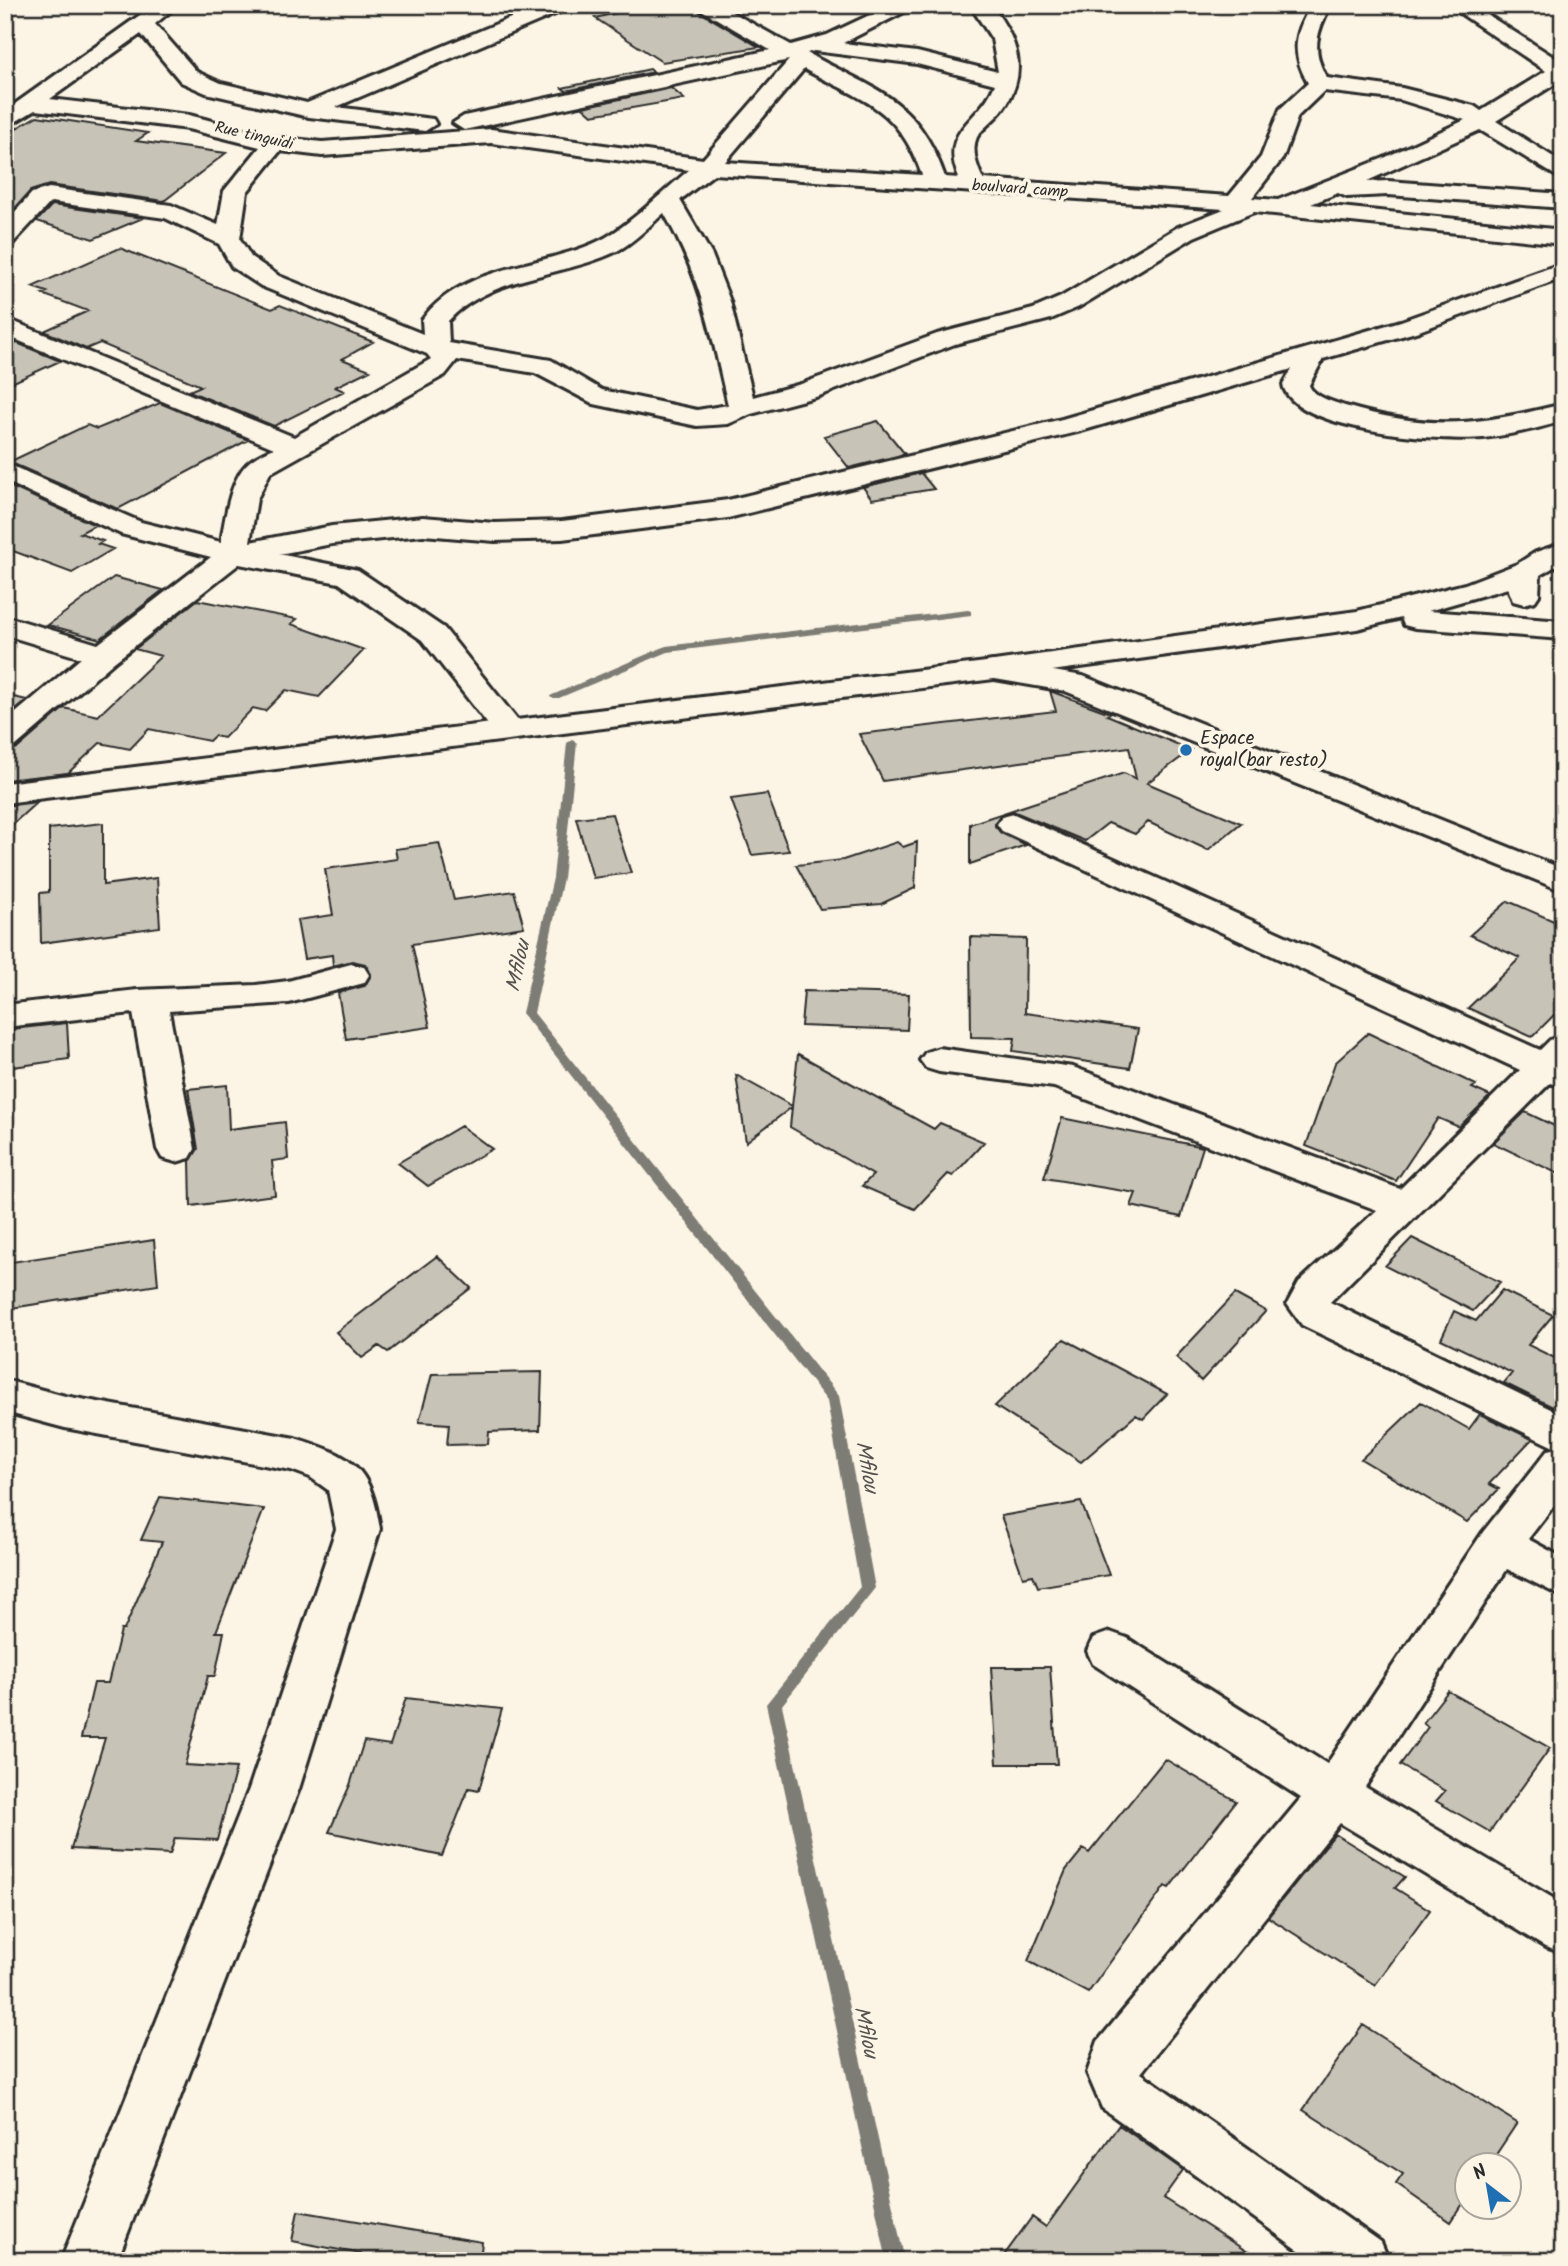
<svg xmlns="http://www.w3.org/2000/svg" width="1568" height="2266" font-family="Kalam,sans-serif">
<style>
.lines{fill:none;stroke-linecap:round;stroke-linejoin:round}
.stream{fill:#7d7b74;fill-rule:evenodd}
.building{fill:#c8c3b7;stroke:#2b2b2b;stroke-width:2}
.minor-casing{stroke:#2b2b2b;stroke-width:6}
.major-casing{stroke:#2b2b2b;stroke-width:6}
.minor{fill:#fcf5e5;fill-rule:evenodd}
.major{fill:#fcf5e5;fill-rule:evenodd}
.poi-dot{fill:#1f6fb2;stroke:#fcf5e5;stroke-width:2.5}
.labels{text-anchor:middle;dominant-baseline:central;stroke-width:7;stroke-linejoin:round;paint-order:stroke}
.far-street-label{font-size:16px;fill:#2b2b2b;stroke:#fcf5e5}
.poi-label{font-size:19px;fill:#2b2b2b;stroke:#fcf5e5;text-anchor:start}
.water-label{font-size:21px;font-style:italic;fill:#545350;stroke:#fcf5e5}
</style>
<rect width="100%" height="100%" fill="#fcf5e5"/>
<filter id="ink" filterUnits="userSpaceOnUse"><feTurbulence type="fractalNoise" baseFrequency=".0143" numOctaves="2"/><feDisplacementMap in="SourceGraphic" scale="14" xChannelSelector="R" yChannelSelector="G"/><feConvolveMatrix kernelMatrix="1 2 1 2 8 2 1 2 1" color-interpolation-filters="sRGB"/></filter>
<g filter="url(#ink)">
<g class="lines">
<path class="stream" d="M968,610l3,1v4l-303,37 -109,46h-8l-1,-2 116,-50z
M572,740l5,3 -14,135 -29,135 305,383 36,192 -93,117 123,556h-18l-121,-557 94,-117 -33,-186 -305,-388 31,-135 14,-135z"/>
</g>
<path class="building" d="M651,5h37l71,42 -97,15 -67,-44z
M650,69l4,3 -88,19 -4,-3z
M671,88l13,11 -92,16 -9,-8z
M37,116l111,17 -12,8 90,12 -62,48 -115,-16 -19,6 -19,22 -6,-2v-76z
M52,205l91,13 -50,21 -56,-18z
M120,248l152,61 8,-4 93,37 -31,17 28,11 -35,17 9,4 -70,35 -85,-35 12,-5 -101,-43 -14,6 -42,-18 44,-20 -46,-17 5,-2 -15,-5z
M17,343l43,18 -55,25v-37z
M160,403l88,37 -130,69 -109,-47 78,-37 10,4z
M878,421l27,33 -56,14 -25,-32z
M921,473l13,16 -62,10 -9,-12z
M5,484l90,41 -15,8 23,8 -5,3 15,5 -41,24 -67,-25z
M114,577l49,13 -63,49 -52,-14z
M197,600l100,19 -6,5 73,26 -45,47 -33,-7 -21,21 -12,-3 -29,30 -10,-2 -5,5 -60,-12 -19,20 -30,-6 -32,30 -63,7v-29l13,-3 46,-40 34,8 63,-60 -26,-7z
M1050,691l60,22 -3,2 84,35 -44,33 94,40 -33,27 -60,-28 -13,12 -27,-11 -23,18 -72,-30 -13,4 -5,11 6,7 25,12 -56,19v-40l154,-51 12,6 -7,-32 -246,34 -24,-47 197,-23z
M5,695l22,5 -22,18z
M767,794l22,57 -37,4 -21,-56z
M37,802l-32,29v-25z
M612,814l19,59 -38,5 -17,-60z
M103,823v62l54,-7 3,49 -119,16 -1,-50 9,-1v-63z
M897,842l6,5 14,-5 -2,46 -34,16 -61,5 -24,-44 47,-5z
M439,843l15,57 60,-9 10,36 -112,17 18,83 -84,12 -8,-46 27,-7 6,-12 -6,-10 -13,-3 -19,5 -1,-11 -28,4 -7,-39 36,-5 -8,-46 72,-10 -2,-10z
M1508,901l48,21 7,-7v91l-31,31 -64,-29 52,-50 -50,-23z
M970,937l56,2 -1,74 113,16 -8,39 -117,-17 2,-13 -44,-1z
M804,991l105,3 -2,36 -106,-4z
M67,1023l2,36 -56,8 -1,-38z
M1368,1033l108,52 -4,3 18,8 -31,31 -21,-9 -42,63 -90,-35 29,-83z
M798,1054l136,75 6,-6 44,19 -31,34 -5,-2 -33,35 -53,-23 11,-11 -83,-48 2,-20 -46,35 -10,-67 56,31z
M227,1085l2,44 56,-7 3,37 -16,2 3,34 -84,11 -1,-45 8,-12 -10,-60z
M1525,1112l38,18v46l-70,-33z
M1062,1118l141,29 -22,70 -50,-11 5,-13 -92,-15z
M461,1126l31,23 -64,37 -30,-23z
M1412,1238l88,44 -27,29 -88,-45z
M154,1240l4,45 -153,24v-46z
M437,1256l34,32 -83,64 -9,-6 -17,12 -26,-26z
M1502,1290l51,25 -25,30 35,17v40l-6,7 -53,-26 8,-10 -71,-34 13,-28 22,10z
M1235,1294l31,17 -65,70 -25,-24z
M1064,1339l103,55 -24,25 -7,-4 -55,47 -86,-56z
M542,1372l-2,58 -51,2 -1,12 -41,1 2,-21 -30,-2 13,-48z
M1421,1402l48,27 11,-15 52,25 -43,45 10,5 -32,33 -106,-63z
M160,1497l104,12 -48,123h8l-9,44h-7l-23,89 51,3 -19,72 -42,-2 -5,16 -99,-5 34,-111h-24l13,-55h14l13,-53h3l38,-88 -21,-2z
M1081,1502l28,73 -71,12 -5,-12 -10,2 -22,-61z
M991,1667h59l7,97h-60z
M1448,1691l102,57 -60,84 -54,-31 9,-10 -45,-26 28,-38 -5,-4z
M406,1698l96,11 -23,81 -10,-2 -27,68 -113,-24 21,-47 14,-44 26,4z
M1165,1759l71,42 -67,87 -4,-2 -77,107 -60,-32 38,-91 17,-21 6,4z
M1335,1834l70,43 -10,11 35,22 -55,75 -107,-68z
M1363,2025l154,98 -28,42h-23v34l-15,23 -55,-38 7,-10 -100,-64z
M1119,2125l64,45 -20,28 99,63h-262l32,-44 14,10z
M298,2211l184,31 -2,19h-121l2,-7 -69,-13z"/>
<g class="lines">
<defs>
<path id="minor" d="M154,5h24l-23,19 42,48 24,11 86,20 235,-98h28l-3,4 -231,98 97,12 3,5 -11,7 -116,-14 -103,-24 -25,-11 -40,-48 -91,65 139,16 85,22 48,5 169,-13 212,30 86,-99 -325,70 -11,-7 11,-7 306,-66 -77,-45h26l72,40 36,-10 64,-30h27l-75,38 74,9 81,20 -6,-33 -22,-34h21c26,33 39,67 12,104 -7,10 -20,18 -26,28 -6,13 0,30 6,42l246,17 32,-39 19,-48 28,-26c-17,-30 -14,-48 3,-78h20c-15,27 -20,46 -4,73l75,10 72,18 7,5 65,-40 -98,-66h24l91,58v16l-67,42 67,42v17l-83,-50 -115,52 23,-1 175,13v14l-175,-13 -41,2 -9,-4 -27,11 252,26v14l-309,-32 -60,25 -115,70 -28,12 -96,25 -136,52 -68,18 -23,10 -31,2 -103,-22 -59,-31 -78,-13 -12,15 -175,98 -13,26 -7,43 82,-16 91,-9 72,6 67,-2 166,-21 334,-81 339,-98 162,-58v15l-144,53 -96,28 -14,26c4,12 25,17 36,21 85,25 134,19 218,-2v17c-26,8 -53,14 -80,17 -40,4 -189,-7 -200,-53l9,-16 -211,62 -353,87 -166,21 -67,2 -72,-6 -91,9 -53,10 79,16 86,58 75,94 5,7 -5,7 -11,3 -11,-3 -75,-96 -83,-57 -100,-19 -125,98 -98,84 -11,3v-27l76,-64 -76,-23v-19l93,28 113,-87 -90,-23 -116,-53v-18l136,59 80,20c4,-23 9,-64 28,-80 7,-6 17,-10 25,-14l-269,-113v-17l289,119 137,-78 -4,-5 -166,-68 -29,-19 -13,-23 -54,-26 -114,-16 -38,41 -8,2v-22l27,-30 17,-5 122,17 47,20 6,-34 36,-44 -72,-18 -153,-19 -30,18v-17zM814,51l103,13 78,20c-15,39 -57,44 -36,94l-14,-1c-28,-80 -70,-87 -138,-124zM804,69c59,32 94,37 118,106l-197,-13zM1324,91l77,9 64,20 -81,38 -106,42 -26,-2 31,-40 15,-42zM491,143l198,27c-23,19 -63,58 -88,70 -56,28 -140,24 -179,80l1,14 -144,-58 -28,-19 -11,-18 7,-47 33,-41 42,5zM714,174l510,35 -46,18 -117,70 -28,12 -96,25 -136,50 -48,13 -23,-96 -18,-46 -32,-55zM664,213c38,67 47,119 64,192l-31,5 -95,-20 -51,-30 -102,-17 -1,-22c42,-46 116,-44 169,-70 17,-9 33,-26 47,-38z
M994,661l89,15 480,193v22l-498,-200 -82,-14 -4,-7 4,-7z
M1014,814l526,236 10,-10 13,-4v51l-13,-4 -220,219 233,113v79l-35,45 35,19v39l-56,-28 -142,218 198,117v49l-18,-6 -205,-124 -199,250 240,169 8,19h-75l-212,-153 -15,-35 11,-32 203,-243 -208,-134 -6,-13 6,-13 17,-6 17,6 200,126 156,-232 65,-82 8,-2 -254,-123 -15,-21 12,-22 78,-72 -323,-123 -115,-15 -13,-4 -6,-8 6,-8 13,-4 134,19 327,122 120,-119 -518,-239 -5,-7 5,-7z
M351,964l13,3 5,8 -5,8 -75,20 -120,8 26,138 -5,9 -14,4 -14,-4 -5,-9 -24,-136 -128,14v-22l132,-15 119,-5 32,-4z
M5,1380l60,16 230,42c58,18 76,29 85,91l-81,260 -182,472h-56l188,-472 87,-260 -8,-39 -18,-13 -19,-7 -226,-42 -60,-16z"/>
<path id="major" d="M1563,543v19l-23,13 -1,20 -4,6 -11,3 -11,-3 -5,-13 -80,23 135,10v18l-148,-11 -11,-3 -3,-7 -44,11 -363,50 -989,124v-20l989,-122 363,-50 108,-27 52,-20 19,-12z"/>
</defs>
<use href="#minor" class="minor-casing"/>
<use href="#major" class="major-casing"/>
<use href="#minor" class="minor"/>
<use href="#major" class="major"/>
</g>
</g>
<circle class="poi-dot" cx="1186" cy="750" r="7"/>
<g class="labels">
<g class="far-street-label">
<text transform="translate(254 136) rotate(13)">Rue tinguidi</text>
<text transform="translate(1020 189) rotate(4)">boulvard camp</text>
</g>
<g class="poi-label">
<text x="1200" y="739">Espace<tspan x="1200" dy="22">royal(bar resto)</tspan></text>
</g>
<g class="water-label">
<text transform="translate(519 966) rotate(-78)">Mfilou</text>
<text transform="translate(866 1467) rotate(80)">Mfilou</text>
<text transform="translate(865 2032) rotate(78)">Mfilou</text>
</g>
</g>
<rect width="1568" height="2266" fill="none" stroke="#fcf5e5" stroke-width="28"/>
<rect x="14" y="14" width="1540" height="2238" fill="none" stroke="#2b2b2b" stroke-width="2.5" filter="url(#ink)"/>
<g transform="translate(1488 2186) rotate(329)"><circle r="33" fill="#fcf5e5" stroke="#a8a49b" stroke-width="2"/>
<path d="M0-5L12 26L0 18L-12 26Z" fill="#1f6fb2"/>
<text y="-10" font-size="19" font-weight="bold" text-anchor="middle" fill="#2b2b2b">N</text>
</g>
</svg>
